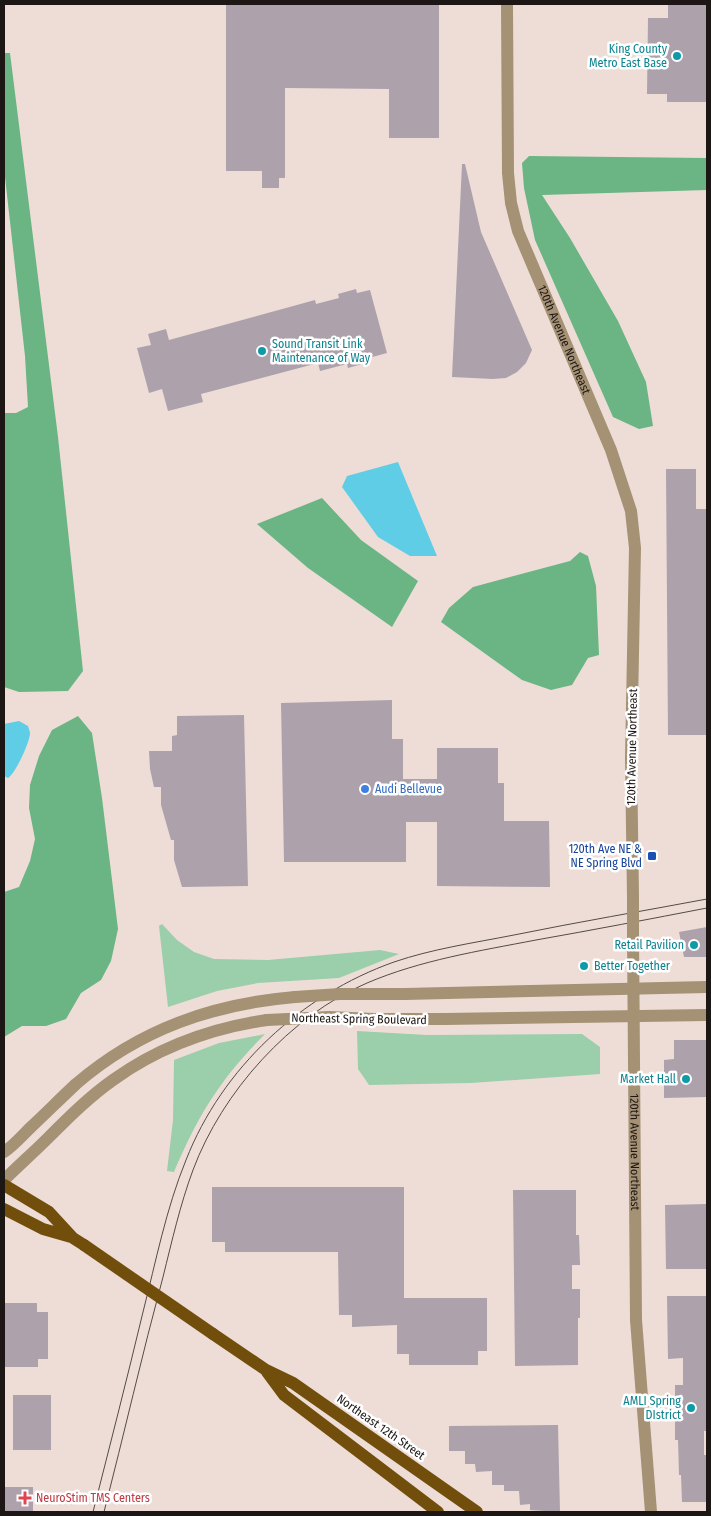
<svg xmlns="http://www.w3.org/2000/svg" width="711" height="1516" font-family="'Fira Sans Condensed',sans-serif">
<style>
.green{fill:#9bceaa}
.forest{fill:#6ab583}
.water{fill:#5fcde5}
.building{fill:#ada1ac}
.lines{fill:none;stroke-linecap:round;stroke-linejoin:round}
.minor{stroke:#a59174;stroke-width:12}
.major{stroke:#724e0c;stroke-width:12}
.tram{stroke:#534b47;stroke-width:1}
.minor-bridge{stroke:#a59174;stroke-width:12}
.major-bridge{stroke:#724e0c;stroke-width:12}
.culture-dot{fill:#0f9aa8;stroke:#fff;stroke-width:2}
.shop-dot{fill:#3f7fe0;stroke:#fff;stroke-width:2}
.transit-dot{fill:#1a4fb4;stroke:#fff;stroke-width:2}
.health-dot{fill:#e0444e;stroke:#fff;stroke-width:2}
.labels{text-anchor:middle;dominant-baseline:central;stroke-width:5;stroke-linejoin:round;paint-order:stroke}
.culture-label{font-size:12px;fill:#0d838f;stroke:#fff;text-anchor:end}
.street-label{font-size:12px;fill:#1c1614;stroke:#fff}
.shop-label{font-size:12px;fill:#366cbe;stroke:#fff;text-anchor:start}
.transit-label{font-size:12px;fill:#164399;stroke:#fff;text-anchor:end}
.health-label{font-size:12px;fill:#be3a42;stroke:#fff;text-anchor:start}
</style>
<rect width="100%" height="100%" fill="#eeddd6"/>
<path class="green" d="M162,924l15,16 17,12 20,7 54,1 112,-10 19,4 -60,24 -81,5 -41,8 -49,16 -9,-81z
M357,1031l70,4 155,-1 18,13v27l-129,9 -102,2 -11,-16z
M265,1034c-44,44 -67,81 -91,138l-7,-1 6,-51 1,-60 45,-17z"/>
<path class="forest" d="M4,53h6l48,384 25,234 -15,20 -49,1 -15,-5v-274h12l12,-6 -3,-51 -21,-188z
M529,156l178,2v32l-165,5 28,43 48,83 28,61 7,44 -14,3 -26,-12 -78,-177 -11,-52 -2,-25z
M322,498l39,42 57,41 -26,46 -84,-59 -51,-44z
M580,552l8,4 8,30 3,69 -11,3 -16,27 -21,5 -29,-10 -81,-58 8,-14 24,-21 97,-26z
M78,716l14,17 10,65 16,131 -7,32 -10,19 -20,13 -15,26 -20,7h-24l-18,11v-145l15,-5 11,-26 5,-22 -6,-31 1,-23 9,-29 13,-26z"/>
<path class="water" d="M398,462l39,94h-27l-32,-19 -36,-50 5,-11z
M19,721l9,5c1,3 2,6 2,8 -1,10 -15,40 -22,44l-4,-2v-52z"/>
<path class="building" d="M226,4h213v134h-50v-49l-104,-1v90h-6v10h-17v-17h-36z
M668,4h39v98h-40v-8h-20l1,-76h20z
M462,164h3l16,68 51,118 -6,13 -9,9 -11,6 -13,1 -41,-2z
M356,289l1,4 13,-3 17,63 -22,6 1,4 -18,5 -1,-4 -27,7 -2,-8 -117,31 2,8 -35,9 -6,-22 -13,4 -12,-45 14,-3 -3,-11 18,-5 3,11 146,-40 1,4 23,-6 -1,-4z
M666,469h30v40h11v226h-39z
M392,700v39h11v40h34v-31h61v35h6v38h45l1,66 -113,-1v-64h-31v40h-122l-3,-159z
M244,715l4,171 -66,1 -8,-27v-20h-3l-10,-35v-18h-7l-4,-18 -1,-18h23v-15l5,-1v-19z
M707,927v30h-23l-5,-25z
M674,1040h33v57l-43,1v-38l10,-1z
M212,1187h192v111h83v53h-9v14h-69v-11h-12v-29l-45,2v-12h-13l-1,-63h-113v-10h-13z
M513,1190h63v45h3l1,30h-8v24h8v29h-2v47l-63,1z
M707,1204v65h-41l-1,-64z
M667,1296h40v135h-3v24h3v47h-25l-1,-27h-2l-1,-35h-3v-55h8v-27l-15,1z
M4,1303h33v9h11v47h-10v8h-34z
M13,1395h38v55h-38z
M558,1425l2,87 -30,-2v-6l-10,1 -1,-14h-15v-6h-12v-14l-16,1 -1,-8h-10v-13h-16v-25z
M4,1487h29v25h-29z"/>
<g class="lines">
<g class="minor">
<path id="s1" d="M507,4l1,169 3,30 7,28 93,219 20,61 4,37 -4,210 2,139"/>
<path id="s2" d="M633,934l3,386 15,192"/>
<path d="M405,994l302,-7"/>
<path d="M374,1019h70l263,-4"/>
<path d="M4,1152c9,-6 17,-15 25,-23 16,-15 31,-30 47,-45 64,-55 137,-80 219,-87"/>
<path d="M4,1180c14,-14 30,-28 44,-42 21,-21 41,-41 65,-58 46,-33 99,-52 154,-60"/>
</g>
<path class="major" d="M4,1185l45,27 24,26 11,7
M4,1209l39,20 28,8
M213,1334l53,36 27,13 184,129
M267,1372l17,23 154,117"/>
<path class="tram" d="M93,1512c17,-67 34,-133 50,-200 13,-51 23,-103 43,-152 36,-92 115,-165 208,-198 38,-13 79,-19 120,-27 64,-13 129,-24 193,-36
M104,1512c20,-78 38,-157 59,-235 9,-36 17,-72 30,-107 29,-78 97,-154 174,-187 54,-23 112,-32 169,-43 57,-10 114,-21 171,-32"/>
<path class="minor-bridge" d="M633,897v37
M295,997l45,-3h65
M267,1020l62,-3 45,2"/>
<path class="major-bridge" d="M84,1245l129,89"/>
</g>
<g class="culture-dot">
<circle cx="677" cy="56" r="5"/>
<circle cx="262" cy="351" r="5"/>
<circle cx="694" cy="945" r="5"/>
<circle cx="584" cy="966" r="5"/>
<circle cx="686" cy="1079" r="5"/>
<circle cx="691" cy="1408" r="5"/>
</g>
<circle class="shop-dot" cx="365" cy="789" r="5"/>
<rect class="transit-dot" x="647" y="851" width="10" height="10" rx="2.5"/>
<path class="health-dot" d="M22.5 1490.5h5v5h5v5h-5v5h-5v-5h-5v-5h5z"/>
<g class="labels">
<g class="culture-label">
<text x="667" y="49">King County<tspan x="667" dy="14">Metro East Base</tspan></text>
<text x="272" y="344" text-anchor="start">Sound Transit Link<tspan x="272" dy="14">Maintenance of Way</tspan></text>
<text x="684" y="945">Retail Pavilion</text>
<text x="594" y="966" text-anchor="start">Better Together</text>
<text x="676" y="1079">Market Hall</text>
<text x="681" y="1401">AMLI Spring<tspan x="681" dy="14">DIstrict</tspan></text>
</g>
<g class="street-label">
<text stroke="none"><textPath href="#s1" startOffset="346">120th Avenue Northeast</textPath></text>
<text transform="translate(632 747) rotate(-89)">120th Avenue Northeast</text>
<text transform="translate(359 1019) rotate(1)">Northeast Spring Boulevard</text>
<text stroke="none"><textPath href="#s2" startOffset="218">120th Avenue Northeast</textPath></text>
<text transform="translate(381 1427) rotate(35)">Northeast 12th Street</text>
</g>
<g class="shop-label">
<text x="375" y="789">Audi Bellevue</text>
</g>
<g class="transit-label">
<text x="642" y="849">120th Ave NE &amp;<tspan x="642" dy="14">NE Spring Blvd</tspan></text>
</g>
<g class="health-label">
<text x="36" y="1498">NeuroStim TMS Centers</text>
</g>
</g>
<rect width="711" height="1516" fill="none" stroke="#1c1614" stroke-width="10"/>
</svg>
